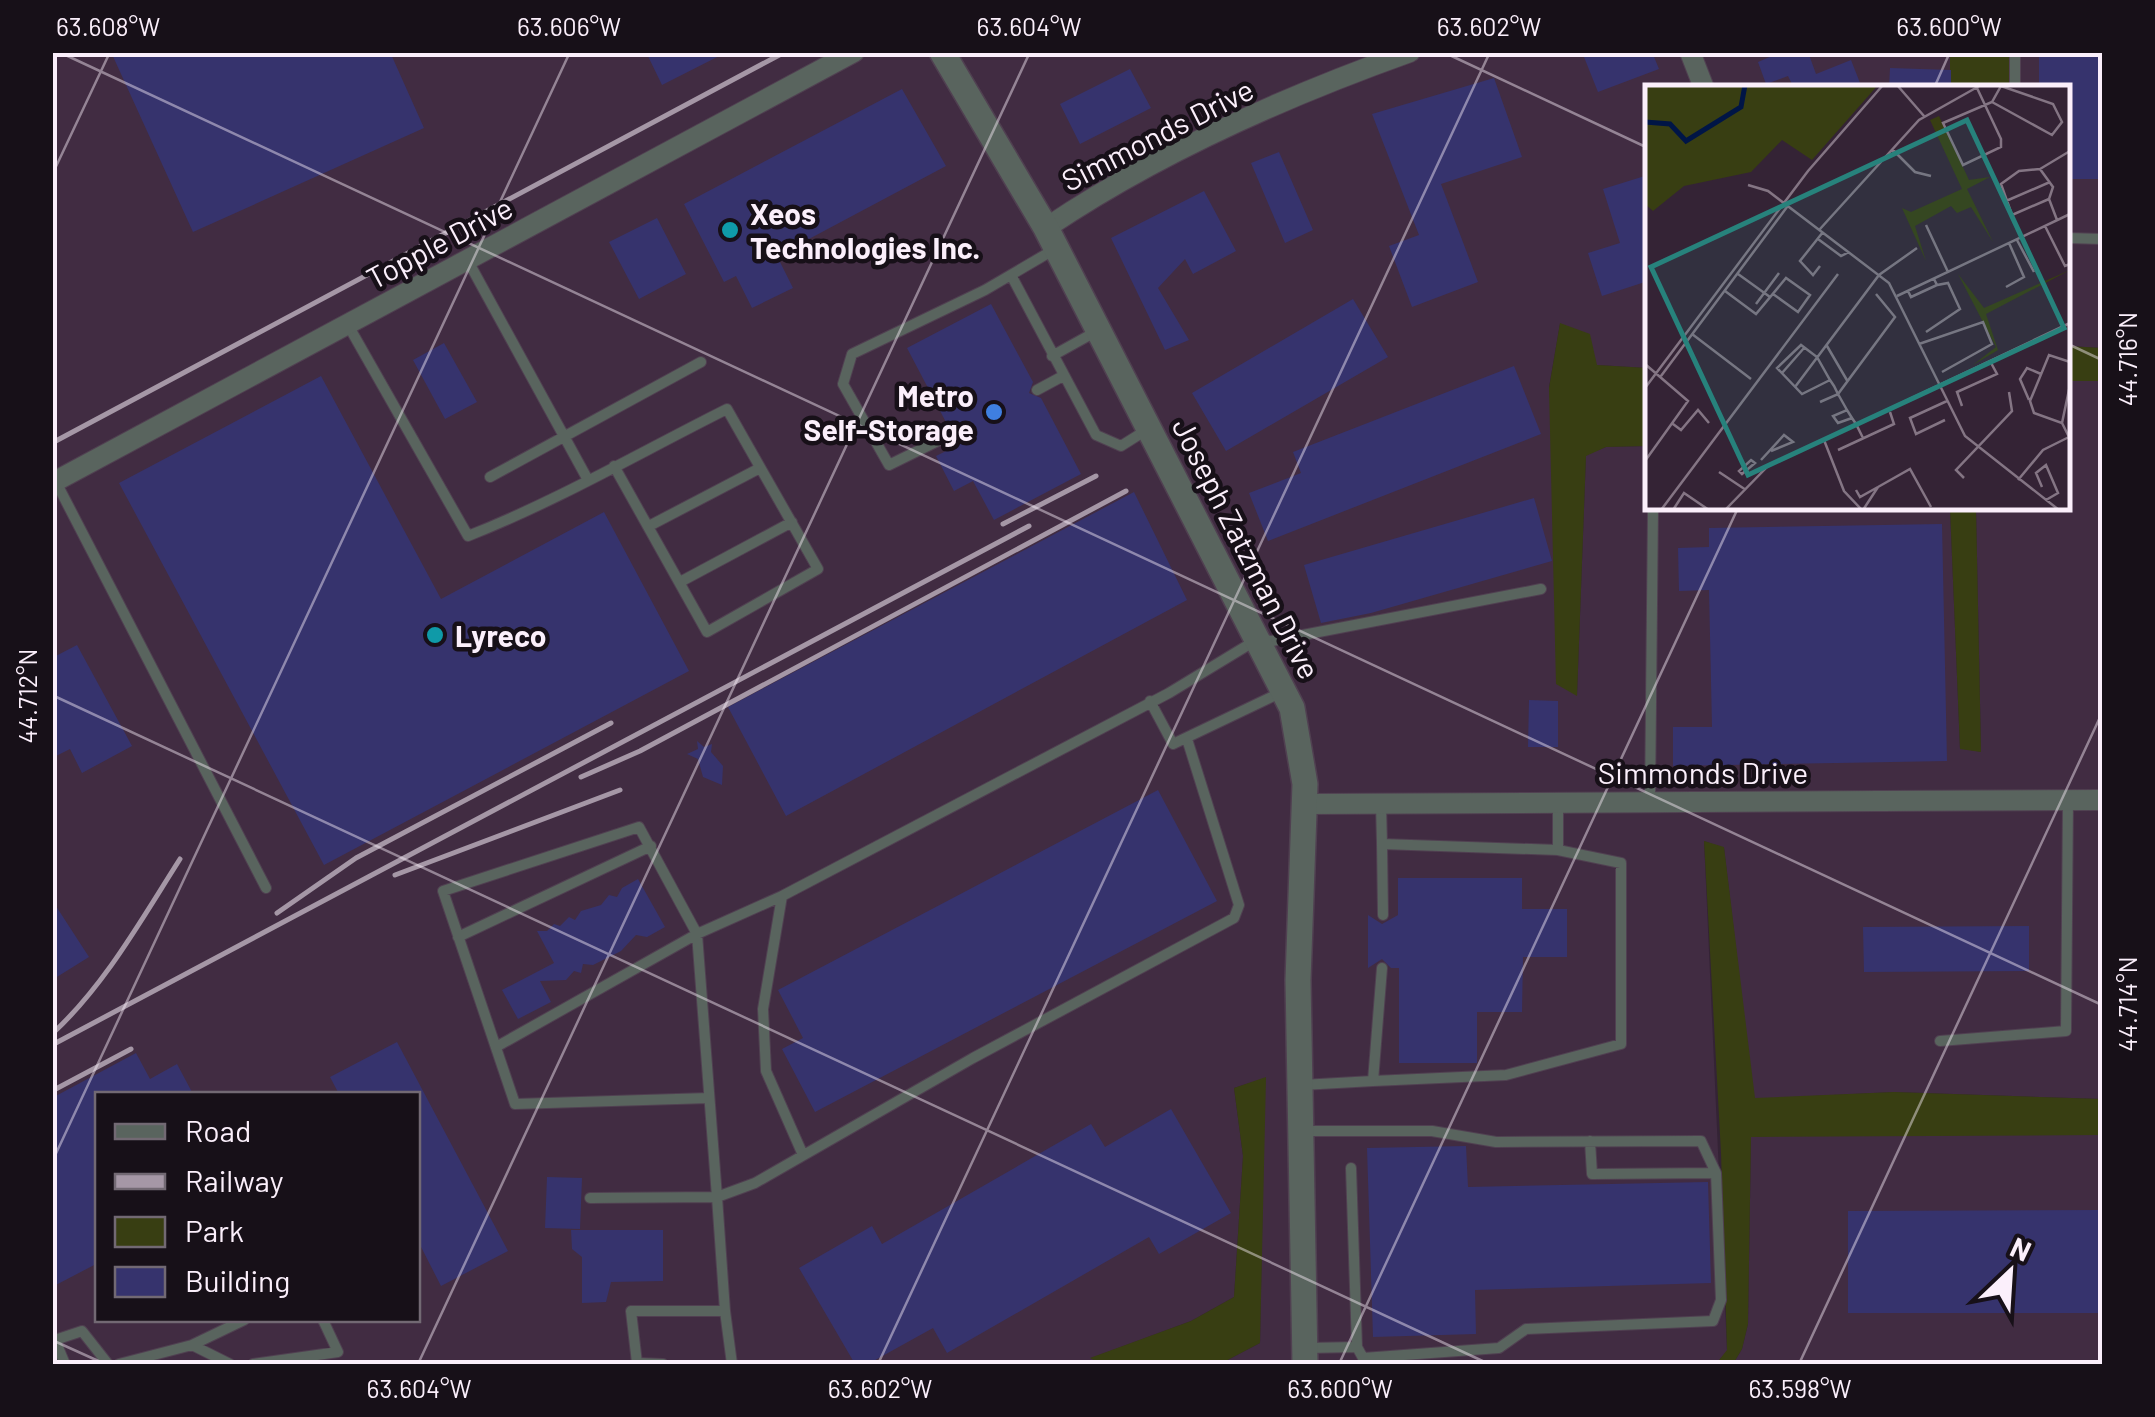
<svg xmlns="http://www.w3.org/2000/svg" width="2155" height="1417" font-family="Barlow,sans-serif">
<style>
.built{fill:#412c42;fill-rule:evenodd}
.green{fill:#383e12}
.building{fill:#36336d}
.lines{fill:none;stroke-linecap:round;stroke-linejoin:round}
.service-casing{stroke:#504051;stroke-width:12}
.minor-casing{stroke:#504051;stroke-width:22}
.tertiary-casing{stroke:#504051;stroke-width:28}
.service{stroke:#59645e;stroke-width:10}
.minor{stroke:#59645e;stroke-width:20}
.tertiary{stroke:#59645e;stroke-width:25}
.rail{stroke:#a597a6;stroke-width:5}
.ticks{fill:none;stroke:#fbeffb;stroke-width:2.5;stroke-opacity:0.45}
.culture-dot{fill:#0f9aa8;stroke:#171018;stroke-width:4}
.shop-dot{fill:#3f7fe0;stroke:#171018;stroke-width:4}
.labels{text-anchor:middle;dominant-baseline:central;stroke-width:9;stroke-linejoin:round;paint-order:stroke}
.street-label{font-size:30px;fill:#fbeffb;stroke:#171018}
.poi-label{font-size:30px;font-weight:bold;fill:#fbeffb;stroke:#171018;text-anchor:start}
.inset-river{fill:none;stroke:#001546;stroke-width:5}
.inset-road{fill:none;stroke:#847584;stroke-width:2.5}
.view{fill:#27827c;fill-opacity:0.15;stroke:#27827c;stroke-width:5}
.inset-edge{fill:none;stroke:#fbeffb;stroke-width:5}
.neatline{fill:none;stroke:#fbeffb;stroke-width:4}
.ticks-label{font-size:25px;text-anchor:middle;fill:#fbeffb}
</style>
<rect width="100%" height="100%" fill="#342335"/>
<path class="built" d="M52,53h1898v34l-302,1 -1,280 -50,-3 -37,-41 -11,63 28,308 9,-240 20,-8 41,-1 1,62h302l10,240 21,4 -5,-244h92v-127h34v718l-208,-7 -140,7 -30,-251 -20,-7 23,510 -11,13h-496l40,-21 5,-265 -31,10 9,68 -9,141 -43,24 -100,37 11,6h-1049zM98,1094h320v226h-320z
M2011,53h91v295l-34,-2v-258l-57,-1z
M1860,1133l242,2v229h-369l9,-15 6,-25 3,-188z"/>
<path class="green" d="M1950,53h61v34l-61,1z
M1560,323l30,11 7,31 51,3 -1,78 -41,1 -20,9 -9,240 -21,-12 -7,-296z
M2068,346l34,2v33h-34z
M1950,508h26l5,244 -21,-3z
M1704,841l20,6 31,251 139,-6 208,7v36l-351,2 -3,187 -6,25 -9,15h-17l11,-14 -6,-197z
M1266,1077l-6,266 -40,21h-118l-12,-6 101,-37 43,-24 9,-141 -9,-68z"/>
<path class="building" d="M111,52h279l34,76 -231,104z
M646,52h81l-65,33z
M1582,52h70l7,17 -61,23z
M1781,52h27l8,22 35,-14 11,28h-77l7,-4 -4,-8 -22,8 -8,-22z
M2039,52h63v127h-34v-91h-29z
M1890,68l61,2v18h-62z
M1130,69l21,39 -71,36 -20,-40z
M1494,78l28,79 -81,27 37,98 -66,25 -23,-61 30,-11 -47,-121z
M902,89l44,77 -169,90 16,32 -41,20 -16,-32 -12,6 -40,-78z
M1279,152l34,78 -28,13 -34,-80z
M1648,175v106l-46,15 -14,-43 32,-10 -17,-54z
M1204,191l32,60 -43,23 -8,-15 -27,29 31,52 -24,10 -54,-112z
M657,218l29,56 -47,25 -30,-57z
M1353,299l35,58 -162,94 -34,-58z
M991,304l42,78 -4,11 12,5 40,76 -87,46 -21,-39 -19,10 -18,-35 22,-11 2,-14 -12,-5 -41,-78z
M444,343l33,59 -32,17 -32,-59z
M1514,366l27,68 -273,107 -19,-48 52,-20 -8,-21z
M321,376l120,223 163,-87 85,159 -365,194 -205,-382z
M1134,492l53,108 -401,216 -58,-109z
M1534,498l18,63 -181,52 -50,10 -17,-58z
M1942,524l5,237 -274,5v-39h39l-3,-137 -30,1 -1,-43 31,-1v-19z
M77,645l55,101 -50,27 -12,-24 -18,9v-100z
M1529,700l29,1v46h-30z
M697,741l7,6 8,-3 -1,8 12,14 -1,19 -19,-8 -5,-18 -11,-5 11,-5z
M1158,790l59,111 -402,211 -33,-63 21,-11 -25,-48z
M1398,878h124v31h45v48h-44l-1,55h-45v51h-78v-95h-8l-9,-9 -14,9v-53l14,9 16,-9z
M638,879l27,48 -18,10 -11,-2 -15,16 -28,14 -10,-1 -2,9 -7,-2 -8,9 -26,1 11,21 -33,17 -16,-29 52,-27 -17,-32h10l7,-7 6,2 9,-9 6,3 6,-9 20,-6 8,-10 8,2 5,-9z
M52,900l37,57 -37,23z
M2029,926v45l-165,1 -1,-45z
M397,1042l111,209 -67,35 -23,-45v-147h-79l-9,-17z
M136,1053l14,26 27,-15 16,30h-95v169l-46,24v-189z
M1171,1109l60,104 -72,41 -10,-17 -202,116 -14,-25 -65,36h-13l-56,-96 73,-42 10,18 209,-120 14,23z
M1466,1146l2,41 240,-5 3,101 -236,7 1,44 -103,3 -6,-189z
M547,1177l35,1 -2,51 -35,-1z
M2102,1210v103h-254v-102z
M571,1230h92v51l-52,1 -5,20 -24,1v-46l-10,-8z"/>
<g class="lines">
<defs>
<path id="service" d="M2015,88v-36
M2068,238l34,1
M468,261l120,219
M1011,275l85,160 25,11 27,-17
M348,325l120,211c89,-35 173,-84 259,-127l91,160 -111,63 -93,-166
M1052,356l45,-25
M1037,390l26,-14
M952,434l-63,31 -46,-81 9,-30 133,-64 70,-41
M490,477l211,-115
M56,482l210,406
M649,526l111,-58
M680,582l112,-60
M1150,701l23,43 109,-52
M1650,801l3,-293
M1381,804l1,40 176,6
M1382,844l1,71
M782,896l-19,113 3,62 37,84
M458,937l193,-91
M1940,1041l126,-10 2,-231
M496,1047l201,-113 85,-38 387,-203 89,-54 14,2 269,-52
M1373,1081l133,-6 115,-31v-181l-63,-13v-46
M1302,1085l71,-4 9,-113
M709,1098l-194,6 -72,-213 196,-64 58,107 20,263 38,-14 218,-125 261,-140 5,-13 -52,-166
M1303,1131h129l64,11 205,-1 15,32 5,127 -8,21 -187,8 -27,19 -136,10 -6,-11
M1590,1141l2,33 124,-1
M590,1198l127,-1 8,114
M55,1340l10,24
M52,1341l30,-10 26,33
M192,1345l38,19
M1307,1348l50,-1 -6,-179
M119,1364l73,-19 52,-25
M253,1364l85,-12 -15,-32
M663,1364l-26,-1 -6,-52h94l7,53"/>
<path id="minor" d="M1690,52l14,36
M1046,228c111,-75 238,-131 364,-176
M52,483l802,-431
M1304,804l798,-4"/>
<path id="tertiary" d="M942,52l104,176 246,480 13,76 -7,196 7,384"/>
</defs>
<use href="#service" class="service-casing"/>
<use href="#minor" class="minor-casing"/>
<use href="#tertiary" class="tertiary-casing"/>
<use href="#service" class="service"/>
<use href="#minor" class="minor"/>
<use href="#tertiary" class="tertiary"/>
<path class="rail" d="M52,443l733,-391
M1003,524l93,-48
M581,777l59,-26 486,-260
M395,875l225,-85
M277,913l79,-55 255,-135
M52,1034c53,-49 89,-114 128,-175
M52,1045l977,-519
M52,1091l79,-42"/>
</g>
<path class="ticks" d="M59,52l2043,953M1443,52l205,96M1934,88l16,-36M52,175l58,-123M2068,344l34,16M52,695l1437,669M52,1162l518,-1110M52,1340l53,24M418,1364l612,-1312M878,1364l612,-1312M1339,1364l399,-856M1799,1364l303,-651"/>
<g class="culture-dot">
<circle cx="730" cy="230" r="10"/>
<circle cx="435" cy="635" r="10"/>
</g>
<circle class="shop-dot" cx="994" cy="412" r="10"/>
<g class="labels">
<g class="street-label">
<text transform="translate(1157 134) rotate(-27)">Simmonds Drive</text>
<text transform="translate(439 242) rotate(-28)">Topple Drive</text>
<text transform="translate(1247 548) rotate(63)">Joseph Zatzman Drive</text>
<text x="1703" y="772">Simmonds Drive</text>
</g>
<g class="poi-label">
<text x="750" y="213">Xeos<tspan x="750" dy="34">Technologies Inc.</tspan></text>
<text x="974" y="395" text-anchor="end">Metro<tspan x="974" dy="34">Self-Storage</tspan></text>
<text x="455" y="635">Lyreco</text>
</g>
</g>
<g transform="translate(1645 85)">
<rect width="425" height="425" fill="#342335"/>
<path d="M0,0h233l-66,75 -30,-20 -31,32 -67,14 -31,25 -8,-7zM294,31l30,64 21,-3 -23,12 26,53 -22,-35 -14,6 -6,-7 -36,20 11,35 -24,-53 9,4 51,-23 -32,-69zM425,185l-84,44 12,36 -25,15 23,-18 -38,-73 26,34z" fill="#383e12"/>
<path class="inset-river" d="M0,37l25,2 16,17 55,-34 4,-22"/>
<path class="inset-road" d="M252,0l27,31M332,3l24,51v8l-38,18 -20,-42 49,-21 9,-16 52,18 9,18 -10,13 -60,-33M247,64l23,23 16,4M395,84l-21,2 -18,13 11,31 37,-16M103,100l20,6 121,92 76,153 94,74M361,116l44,-19M412,135l-8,-21 4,-12 -13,-18 30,-18M281,140l22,47M400,141l20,40 5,-2M175,144l99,-109 62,-35M173,154l23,17 8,-4M372,155l17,32M175,181l-7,9 -13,-14 23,-29M93,189l32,23M361,202l18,-10 -15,-34M80,206l31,23 30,-36 24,17 -12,17 -25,-18M263,206l3,6 26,-12M252,211l173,-82M111,219l23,-31M281,247l34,-23 -12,-26 -11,2 -3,-6M47,249l59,45M274,259l64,-22 9,22 -50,28M182,261l21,36M0,279l43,37 -43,60M137,288l22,-25M16,291l126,-169M185,295l-28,14 -25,-26 24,-23 16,12 13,23 4,6 4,8 57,-77 -19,-23M150,302l84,-112 38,-27M0,303l163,-217 75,-86M384,315l-9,-21 7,-11 14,6M175,317l18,-8 9,16M317,321l-5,-14 40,-18 -7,-13M207,333l-14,5 -5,-7 14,-6 5,8 4,6 7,14M300,335l-29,14 -6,-16 37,-17M417,338l8,-38M28,339l8,6 17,-20 11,13M424,352l-7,-14 -28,-10 -4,-12 19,-46 21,7M179,355l20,51 18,19M193,365l56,-26 -4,-12M106,375l4,3 -13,11 -3,-3zM116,375l23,-25 9,7 -22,9M74,387l27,18M319,393l-8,-8 56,-59 -3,-19M373,395l25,-30 26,-13M233,402l32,-18 21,38M397,402l-6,-14 10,-8 12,28 -12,7M211,405l4,7 18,-10 -15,23M16,425l177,-236M28,425l11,-17 25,17M80,425l43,-44 302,-143"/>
<path class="view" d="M322,35l97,208 -316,147 -97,-208z"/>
<rect width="425" height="425" class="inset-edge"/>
</g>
<rect width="2155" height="1417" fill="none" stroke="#171018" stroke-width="110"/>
<rect x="95" y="1092" width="325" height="230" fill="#171018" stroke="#726973" stroke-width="2.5"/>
<rect x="115" y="1124" width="50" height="15" fill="#59645e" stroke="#726973" stroke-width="2.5"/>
<text x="185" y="1142" font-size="30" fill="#fbeffb">Road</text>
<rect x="115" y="1174" width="50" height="15" fill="#a597a6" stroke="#726973" stroke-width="2.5"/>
<text x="185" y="1192" font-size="30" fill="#fbeffb">Railway</text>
<rect x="115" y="1217" width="50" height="30" fill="#383e12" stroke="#726973" stroke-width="2.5"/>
<text x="185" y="1242" font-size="30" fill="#fbeffb">Park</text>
<rect x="115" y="1267" width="50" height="30" fill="#36336d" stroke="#726973" stroke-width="2.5"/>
<text x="185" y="1292" font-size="30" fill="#fbeffb">Building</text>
<g transform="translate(2010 1272) rotate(25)" stroke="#171018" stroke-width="8" paint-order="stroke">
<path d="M0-8L18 38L0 25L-18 38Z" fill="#fbeffb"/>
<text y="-15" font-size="28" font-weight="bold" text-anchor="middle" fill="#fbeffb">N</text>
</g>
<rect x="55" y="55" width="2045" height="1307" class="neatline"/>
<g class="ticks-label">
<text x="108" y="36">63.608°W</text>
<text x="569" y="36">63.606°W</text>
<text x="1029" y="36">63.604°W</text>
<text x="1489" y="36">63.602°W</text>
<text x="1949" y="36">63.600°W</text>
<text transform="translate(2128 359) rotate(-90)" y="9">44.716°N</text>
<text transform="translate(28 696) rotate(-90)" y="9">44.712°N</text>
<text transform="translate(2128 1004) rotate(-90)" y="9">44.714°N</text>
<text x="419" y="1398">63.604°W</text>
<text x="880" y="1398">63.602°W</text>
<text x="1340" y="1398">63.600°W</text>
<text x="1800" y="1398">63.598°W</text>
</g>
</svg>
